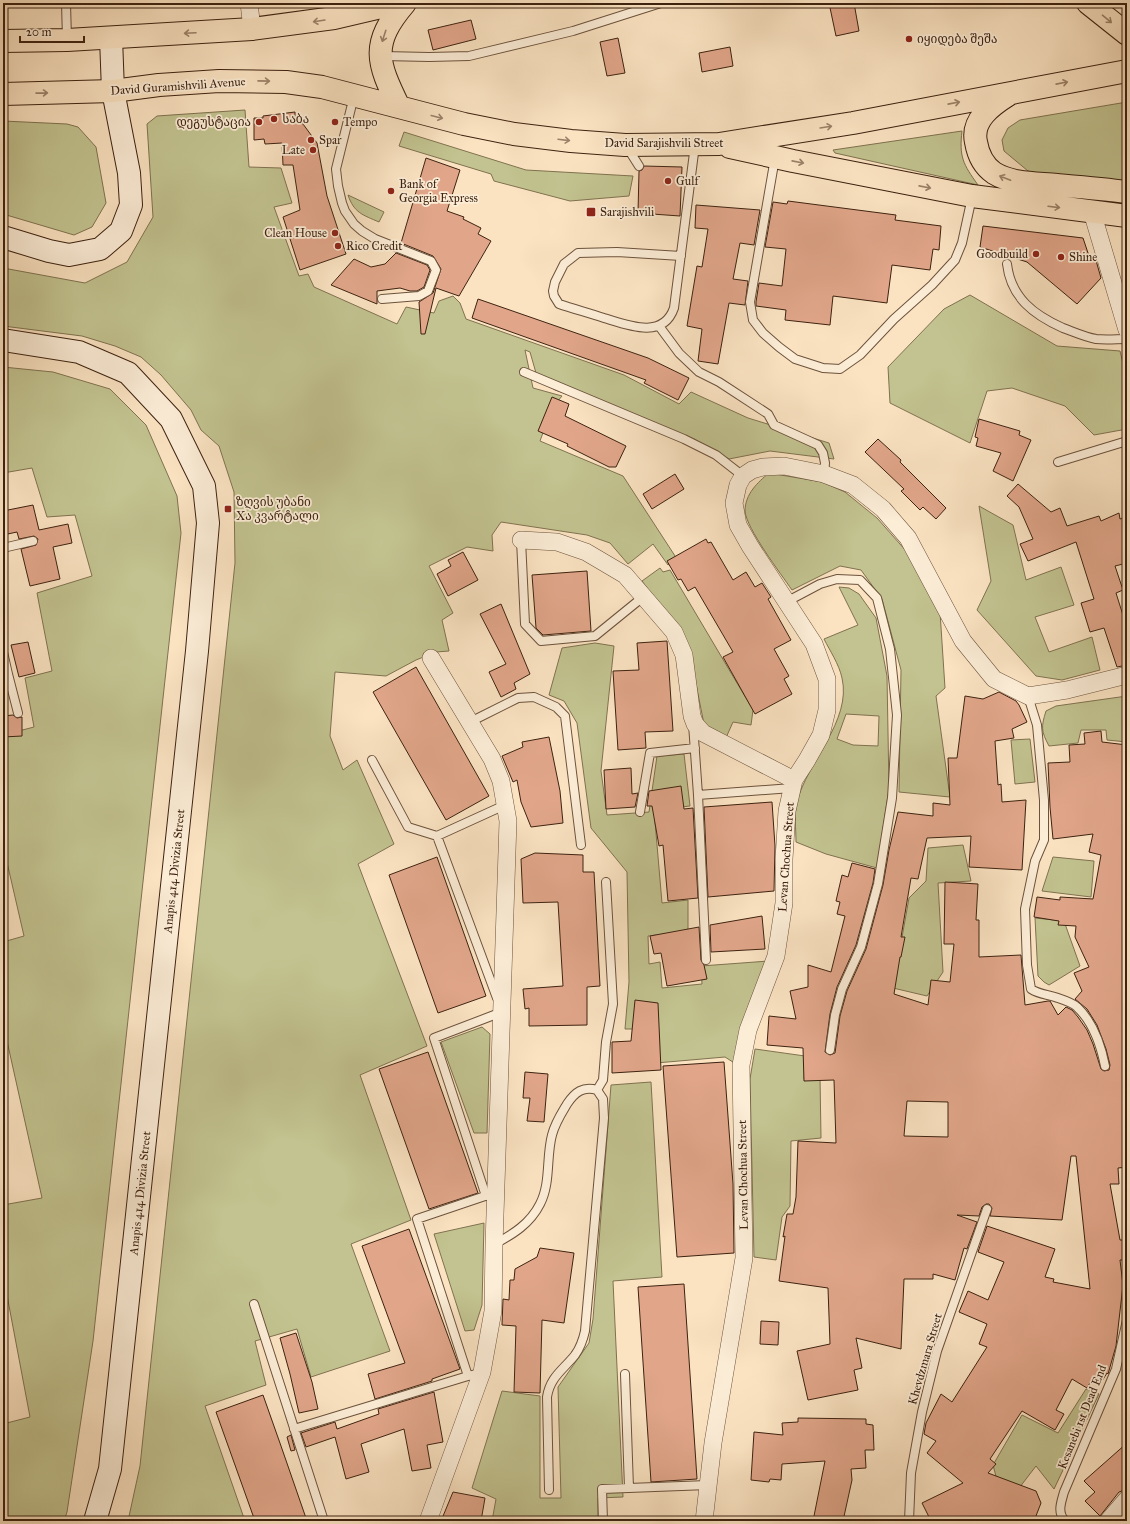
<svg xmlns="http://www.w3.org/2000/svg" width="1130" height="1524" font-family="'IM FELL Great Primer','Noto Serif Georgian',serif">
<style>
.green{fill:#c2c390;stroke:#807250;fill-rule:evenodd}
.building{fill:#e1a68a;stroke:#3d2210;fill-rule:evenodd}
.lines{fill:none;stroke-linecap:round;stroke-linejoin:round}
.lane-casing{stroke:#6c523c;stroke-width:10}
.street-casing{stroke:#6c523c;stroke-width:18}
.secondary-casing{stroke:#3d2210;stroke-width:24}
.primary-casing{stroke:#3d2210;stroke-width:24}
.lane{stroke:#fcedd7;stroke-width:8}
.street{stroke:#fcedd7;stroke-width:17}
.secondary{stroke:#fcedd7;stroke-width:22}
.primary{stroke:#fbe3c2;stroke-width:22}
.oneway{stroke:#9c8269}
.poi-dot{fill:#8f2418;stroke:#fcedd7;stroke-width:1.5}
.labels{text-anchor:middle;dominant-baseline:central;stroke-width:3.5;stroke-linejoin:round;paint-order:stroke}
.poi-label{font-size:12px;fill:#3d2210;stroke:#fcedd7;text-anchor:start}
.street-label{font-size:12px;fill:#3d2210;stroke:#fcedd7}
</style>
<rect width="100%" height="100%" fill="#fbe3c2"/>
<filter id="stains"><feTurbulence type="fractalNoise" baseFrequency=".005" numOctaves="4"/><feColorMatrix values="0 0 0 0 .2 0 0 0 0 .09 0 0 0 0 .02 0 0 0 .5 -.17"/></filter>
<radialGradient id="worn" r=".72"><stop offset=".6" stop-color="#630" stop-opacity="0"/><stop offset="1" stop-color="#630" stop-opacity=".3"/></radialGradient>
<path class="green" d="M1127,102v83l-54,-4 -45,-10 -24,-20 -2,-11 6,-12 12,-8z
M245,110l4,57 32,1 11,35 -18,4 25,69 9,-2 6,13 83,37 9,-17 28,6 5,-12 14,-5 7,7 6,16 158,56 55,29 12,-12 57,26 81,25 5,16 -64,-8 -41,8 -35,-20 -139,-49 -17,-10 -8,-28 -5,-2 8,38 29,8 -10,12 -12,33 83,35 54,83 -9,6 -15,-21 -25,20 -18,-21 -23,-8 -86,-13 -9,13 1,16 -26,-4 -38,19 24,47 -11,7 7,31 -13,1 -20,8 -30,16 -51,-4 -5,64 13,34 14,-10 37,84 -36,20 69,182 -67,29 51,145 -60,24 39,107 -79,26 -14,-48 -42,12 11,44 -61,21 40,115h-117l12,-55 95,-903 -1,-71 -15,-46 -18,-16 -10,-20 -30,-35 -20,-18 -26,-11 -33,-10 -79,-10v-58l82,15 42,-21 26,-45 -6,-93 10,-8z
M3,121l64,3 11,3 18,20 10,56 -14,24 -18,8 -71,-21z
M962,131c-3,26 1,33 16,54l-143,-32 -2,-3z
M404,132l122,38 107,6 -4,20 -59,5 -76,-20 -3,-7 -92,-28z
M348,195l36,17 -5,10c-16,-7 -25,-9 -31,-27z
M970,295l87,51 63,5 7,29v49l-33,6 -29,-29 -53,-18 -25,3 -17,52 -80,-40 -2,-36 56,-58z
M3,367l50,5 57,17 36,36 31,71 4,37 -88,808 -26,171 -3,9h-61v-97l27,-7 -27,-143v-69l39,-7 -39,-175v-81l21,-6 -21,-91v-110l31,-8 -9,-49 27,-7 -15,-78 55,-17 -17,-61 -28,2 -15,-49 -29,5z
M769,473l53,9 23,10 32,26 30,34 33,60 5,76 -9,8 14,101 -51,-5 2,-122 -19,-71 -21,-29 -21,-4 -48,24c-11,-16 -46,-62 -47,-79 0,-17 13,-29 24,-38z
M979,506l34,19 13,55 35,-13 13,38 -39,12 14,35 43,-15 8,33 -38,10 -26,-4 -59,-66 14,-29z
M660,568l3,4 7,-2 83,140 -2,15 -18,-3 -8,18 -21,-16 -9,-45 -17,-48 -36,-50z
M839,587l10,1 10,6 17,24 11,58 2,113 -12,79 -51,-14 -30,-12c0,-13 -2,-28 1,-40 10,-40 55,-81 45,-124 -3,-14 -12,-27 -18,-39l34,-14zM846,714l33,2 -1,30 -25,-1 -16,-6z
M595,643l19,3 -13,125 6,44 42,-3 8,-56 27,-2 6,52 -36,4 8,93 26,-3v31l-40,5 1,28 11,-2 2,26 40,-4 -1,-18 68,-5 -33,103 -11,-7 -69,6 -2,-34h-29l4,-47 -2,-110 -36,-44 -14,-105 -13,-22 -15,-6 13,-47z
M1127,696v46l-20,-2 -1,-10h-25l-3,13 -29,3c-8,-15 -8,-19 -3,-35l10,-5z
M1030,739l5,43 -20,2 -4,-44z
M963,845l8,36 -33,2 5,89 -16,24 -34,-8 16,-90 17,-17 2,-33z
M1053,857l41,4 -3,36 -49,-6z
M1035,918l29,3 16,45 -31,19 -5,-3 -6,-6z
M482,1027l8,7 -3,99h-13l-33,-91z
M755,1049l50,7 -1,23 16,-2 1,61 -30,3 -1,65 -8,11 -6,43 -22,-3 -4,-178z
M651,1082l11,195 -49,4 10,216 -25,1v23h-106l4,-22 -24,-11 30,-97 38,5v102h21l-3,-111 31,-44 4,-24 18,-234z
M484,1223l-2,82 -8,25 -9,1 -31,-97z
M1086,1389l13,5 -45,95 -18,-23 -23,30 -15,-12 -5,-19 29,-50 36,18z"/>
<path class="building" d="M829,3h25l5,28 -23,5z
M471,20l5,19 -43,11 -5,-20z
M618,38l7,35 -18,3 -7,-34z
M730,47l3,19 -31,6 -3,-19z
M295,112v7l8,5 14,19 10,53 19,58 -46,16 -17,-53 17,-7 -7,-45h-10l-1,-22 -17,1 -1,-5 -10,1v-22h9v-2z
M426,158l34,12 -13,41 17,6 -1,2 18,9 -3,6 13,7 -32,55 -23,-8 -11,46h-4l-2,-32 14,-9 8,-24 -8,-13 -32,-13z
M644,166l38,1 -2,49 -42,-3 1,-42 3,-1z
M788,201l108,14 -1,5 46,6 -2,24 -6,-1 -3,21 -38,-5 -5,38 -54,-7 -3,29 -45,-5 1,-10 -30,-4v-4l3,-19 23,3 4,-37 -21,-2 8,-45 14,2z
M696,205l64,5 -6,35 -14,-2 -7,36 15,2 -3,24 -16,-2 -11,61 -20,-3 4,-32 -15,-3 10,-60 5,1 6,-38 -13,-1z
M983,226l100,12 6,18 6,1 6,21 -24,26 -50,-42 -47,-15z
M396,253l31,12 3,5 -6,17 -7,4h-7l-10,-3 -23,3v13l-46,-19 23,-26 17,8 14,-3z
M478,299l170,59 41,20 -11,22 -34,-17 2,-3 -174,-62z
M552,397l17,7 -4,12 61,30 -10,21h-7l-42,-21 1,-2 -30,-13z
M979,419l41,12 -1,4 12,5 -18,41 -20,-10 8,-18 -25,-7 2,-8 -3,-1z
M878,439l23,21 -1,2 46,46 -10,11 -13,-12 -3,3 -19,-19 3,-2 -39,-37z
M675,474l9,15 -32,20 -9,-15z
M1018,484l33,28 9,-4 7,18 32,-10 2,5 18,-8 1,6 7,-2v46l-12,3 8,24 -7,3 11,35v37l-10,2 -13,-39 -14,4 -9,-29 13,-4 -18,-57 -48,19 -8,-17 13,-5 -14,-32 -12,-11z
M33,505l6,25 29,-6 4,19 -19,4 7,32 -30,7 -9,-37 15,-4 2,-6 -4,-3 -15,3 -2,-7 -14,3v-24z
M706,539l2,4 3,-1 22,38 13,-8 9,15 7,-4 9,14 -3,2 23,41 -17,9 15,27 -5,3 8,15 -37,20 -32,-57 10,-5 -14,-24 -24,-41 -7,4 -7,-12 -3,1 -11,-19z
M463,552l15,28 -30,16 -11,-22 14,-8 -3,-6z
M587,571l4,60 -48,4 -7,-7 -4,-53z
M501,604l29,70 -16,9 2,6 -15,8 -12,-25 17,-8 -26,-50z
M667,641l6,90 -28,1 1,16 -28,2 -5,-79 26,-1 -2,-27z
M28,642l7,31 -16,4 -8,-32z
M416,667l73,129 -43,24 -73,-128z
M999,692l17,9 3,4 8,17 -15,7 2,9 -19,3 3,44 3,-1 1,18 24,-2 -4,70 -53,-3 2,-31 -44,2 -9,41 -7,-1 -10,59h4l-4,20h-1l-6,37 34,11 3,-25 19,2 4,-38h-10l1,-62 33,2 -2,36h3v37l42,-2 4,50 23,-4h2l8,14 8,-8 6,3 6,7 9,13 6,14 8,25 3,2 5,-1 1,-5 -4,-16 -9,-24 -10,-16 -12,-10 7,-8 -8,-18 15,-6 -14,-30 1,-11 -18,-1 1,-4 -25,-4 3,-20 23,3v-3l33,2 8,-44 -12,-3 4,-18 -40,5 -3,-32 -2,-44 22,-1 -1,-17 16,-1 -1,-11 17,-2 1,11 25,3v422l-9,1 1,16h-9l10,56h3l2,20h-5l3,25 -7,61 -8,28 -1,-1 -5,8 -8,-5 -7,12 -15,-9 -16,31 8,4 -9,16 -33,-19 -32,48 6,5 -8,9 48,18 5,12 -7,18h-103l-9,-18 41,-20 -36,-30 9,-12 -12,-7 2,-11 15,-29 11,8 35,-55 -8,-3 8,-20 -28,-12 9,-21 20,9 16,-38 -26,-10 9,-26 68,23 -10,28 9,2 -1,3 37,7 -14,-133h-5l-9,64 -72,-4 2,-8 -3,-4h-3l-4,3 -3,9 -22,-1 20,7 -10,27 -3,-1 -9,32 -22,-6v5h-29l-3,70 -45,-11 6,30 -8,2 4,20 -50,10 -11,-49 33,-7 -2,-56 -49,-7 6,-45 -2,1 4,-23h6l3,-17 2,-56 38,2 -2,-63 -30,1 -1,-33 -36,-3 2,-29 27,3 -6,-28 18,-4v-22l23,7 14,-56 -8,-2 3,-12 -4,-1 6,-26 6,2 4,-14 23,6 -2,14 -17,62 -19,42 -7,27 -5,38 5,3 5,-2 5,-37 7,-25 19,-42 17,-64 6,-35 9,-38 35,4v-13l17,2 -2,-47h9l8,-62 18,3zM907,1101l41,1v35l-44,-1z
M13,715l4,3 5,-1v19l-19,1v-21z
M549,737l11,54 3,32 -32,4 -10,-25 -4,-22 -4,2 -11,-26 21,-9 -1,-5z
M631,768l1,26 6,-1 -3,14 -29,2 -2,-39z
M681,786l3,23 9,-1 5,90 -30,3 -5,-56 -4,1 -7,-40h-5l2,-15z
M772,802l3,44 -1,45 -66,6 -4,-90z
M535,853l48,2v17h11l6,114 -13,1v38l-58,1v-18l-4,1 -2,-20 40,-3 -5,-84 -35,1 -2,-44z
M437,857l49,139 -48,17 -49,-138z
M762,916l3,33 -54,3 -1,-27z
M699,927l2,33 3,5 3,14 -40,7 -6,-33 -7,1 -4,-18z
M635,1000l23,3 3,67 -49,3v-31l19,-1z
M428,1052l50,141 -49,16 -50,-140z
M724,1062l9,122 1,69 -57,4 -14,-191z
M525,1072l23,2 -4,48 -17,-1 3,-23h-7z
M409,1229l51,140 -28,10v2l-57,18 -7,-25 37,-11 -43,-117z
M540,1248l34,5 -10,70 -22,-3 -2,73 -26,-1 2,-66 -14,-1 1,-26 6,1 1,-20h4l1,-11 22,-12z
M684,1284l13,195 -46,3 -13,-195z
M761,1321l18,1 -1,23 -18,-1z
M296,1333l16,49 6,27 -19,4 -9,-39 -10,-36z
M434,1392l9,50 -16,3 4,23 -19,3 -8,-42 -43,15 8,28 -23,7 -11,-42 -29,10 -5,-14 34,-11 2,7 42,-15 -1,-5z
M263,1395l18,51 26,75h-52l-39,-109z
M798,1418l68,1v5l7,1 1,25h-9l1,18 -15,1 1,11 -9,41h-30l12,-60 -43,3 -1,16 -11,-1 -1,3 -18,-2 3,-48 29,3 -1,-12 16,-1z
M291,1435l4,15 -4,1 -4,-14z
M1127,1443v46l-8,3 -19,24 -15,-15 10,-9 -11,-11z
M453,1492l32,6 -4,23h-40z"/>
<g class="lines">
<defs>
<path id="lane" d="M66,3l1,36
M383,56l46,1 40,-1 104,-25 88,-28
M354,96l-18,73 2,17 4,17 3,8 9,13 8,7 13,8 56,22 5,9 -8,21 -9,5 -37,3
M627,147l12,19
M775,158l-25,144 3,18 10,13 16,14 16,12 28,9 17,1 20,-14 34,-36 38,-34 23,-25 7,-17 10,-46
M681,256l-64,-4 -39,1 -14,11 -9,18 -2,9 1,5 5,8c15,5 30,9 45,14 23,7 59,22 70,-10l21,-163
M1007,264c4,34 27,51 56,64 11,4 22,9 33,11 10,1 21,0 31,0
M659,326l20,27 20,19 20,10 49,32 6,11 44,20 5,8 2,10 -1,11
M524,372l160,67 32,16 27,21
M1058,462l69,-21
M521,540l4,84 16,17 54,-5 48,-39
M3,548l30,-7
M786,602l34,-18 17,-5 23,1 17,18 13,51 7,66 -5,83 -14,86 -17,63 -19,42 -7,26 -5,35
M3,652l5,22 -5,2
M8,674l10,39
M1028,696l9,29 7,75v40l-9,21 -10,48 2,56 4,24c9,6 17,5 27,9 6,2 15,5 19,9 16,15 24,39 28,59
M470,722l48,-24 16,-1 22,10 9,9 16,129
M693,724l5,71 94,-7
M372,760l36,67 29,9
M698,795l8,165
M640,812l10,-59 45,-5
M497,998l-60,-162 68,-31
M597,1090l6,-10 3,-38 7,-38 -7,-122
M486,1196l-52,-158 68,-26v-1
M495,1244c18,-10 35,-20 45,-40 11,-21 6,-47 12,-69 3,-12 9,-21 15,-31 8,-12 16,-18 30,-14l6,9 1,19 -19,213c-2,9 -5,17 -10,24 -12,15 -25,22 -28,42l2,93
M254,1304l70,217
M482,1373l-14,3 -51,-157 74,-25
M625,1374l4,114
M294,1429l174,-53
M603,1521l-1,-32 106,-4
M909,1521l2,-48 11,-61 15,-61 50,-142
M1065,1521c-8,-9 -4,-18 -1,-29l52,-123 11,-49"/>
<path id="street" d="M249,3l3,26
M1092,212l35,118
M521,540l36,2 29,10 39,23 49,57 10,23 8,61 3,8 8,9 91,47
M428,1521l54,-149 11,-61 1,-66 14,-424 -7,-40 -9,-22 -61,-101
M704,1521l9,-78 31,-185 -3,-193 7,-35 28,-74 8,-53v-44l3,-48 7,-31 13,-20 14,-25 6,-25v-31l-13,-35 -64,-98 -12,-21 -4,-22 4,-18 5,-9 9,-6 11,-3 21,-1 40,8 29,11 30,24 25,29 55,103 31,38 34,17 39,-6 60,-15
M1108,1521l19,-22"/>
<path id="secondary" d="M3,237l46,14 20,4 31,-6 21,-18 10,-26 -2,-32 -16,-82 -2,-53
M3,340l76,12 49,21 43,46 33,67 4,37 -11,128 -87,818 -15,52"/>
<path id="primary" d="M1088,3l39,31
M3,41l64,-1 185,-11 82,-11 64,-15
M3,94l110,-3 46,-6 60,-4 67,1 36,5 142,37 50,10 57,7 54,4 94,-1 134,-21 274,-52
M1008,95c-16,10 -37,25 -32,47 2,12 8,24 18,31 18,11 43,10 63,12 23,2 47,4 70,7
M399,107c-22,-45 -29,-63 6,-104
M730,147l63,14 179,35 155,20"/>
</defs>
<use href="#lane" class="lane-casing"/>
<use href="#street" class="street-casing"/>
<use href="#secondary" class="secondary-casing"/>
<use href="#primary" class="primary-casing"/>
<use href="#lane" class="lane"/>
<use href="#street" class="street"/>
<use href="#secondary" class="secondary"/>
<use href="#primary" class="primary"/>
</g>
<defs><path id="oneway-shaft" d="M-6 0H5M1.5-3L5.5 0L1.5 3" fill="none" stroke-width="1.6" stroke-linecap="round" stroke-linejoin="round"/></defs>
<g class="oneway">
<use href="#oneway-shaft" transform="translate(1107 19) rotate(40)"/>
<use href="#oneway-shaft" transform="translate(319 21) rotate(171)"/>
<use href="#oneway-shaft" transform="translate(190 33) rotate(177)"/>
<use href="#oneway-shaft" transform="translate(384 36) rotate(108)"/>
<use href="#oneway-shaft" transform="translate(264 81) rotate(1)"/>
<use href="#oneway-shaft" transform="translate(1062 83) rotate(-11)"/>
<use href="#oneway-shaft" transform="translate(42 93) rotate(-1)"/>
<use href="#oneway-shaft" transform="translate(954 103) rotate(-11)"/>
<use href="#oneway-shaft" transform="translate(437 117) rotate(14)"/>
<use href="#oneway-shaft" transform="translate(826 127) rotate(-9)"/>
<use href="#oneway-shaft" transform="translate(564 140) rotate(7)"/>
<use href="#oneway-shaft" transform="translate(798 162) rotate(11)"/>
<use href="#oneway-shaft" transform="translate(1005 178) rotate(-159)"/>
<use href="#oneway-shaft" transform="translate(925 187) rotate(11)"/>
<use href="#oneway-shaft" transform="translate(1054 207) rotate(7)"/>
</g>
<g class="poi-dot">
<circle cx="909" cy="39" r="4"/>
<circle cx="274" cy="119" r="4"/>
<circle cx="259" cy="122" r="4"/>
<circle cx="335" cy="122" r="4"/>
<circle cx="311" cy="140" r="4"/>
<circle cx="313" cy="150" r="4"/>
<circle cx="668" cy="181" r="4"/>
<circle cx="391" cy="191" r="4"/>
<rect x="586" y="207" width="10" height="10" rx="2"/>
<circle cx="335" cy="233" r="4"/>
<circle cx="338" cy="246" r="4"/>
<circle cx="1036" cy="254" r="4"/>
<circle cx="1061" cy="257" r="4"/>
<rect x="224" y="505" width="8" height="8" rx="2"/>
</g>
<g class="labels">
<g class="poi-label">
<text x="917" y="39">იყიდება შეშა</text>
<text x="282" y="119">საბა</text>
<text x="251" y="122" text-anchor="end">დეგუსტაცია</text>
<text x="343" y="122">Tempo</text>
<text x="319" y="140">Spar</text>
<text x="305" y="150" text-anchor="end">Late</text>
<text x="676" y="181">Gulf</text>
<text x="399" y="184">Bank of<tspan x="399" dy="14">Georgia Express</tspan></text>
<text x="600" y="212">Sarajishvili</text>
<text x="327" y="233" text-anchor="end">Clean House</text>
<text x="346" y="246">Rico Credit</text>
<text x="1028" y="254" text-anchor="end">Goodbuild</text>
<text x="1069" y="257">Shine</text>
<text x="236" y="502">ზღვის უბანი<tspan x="236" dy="14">Xა კვარტალი</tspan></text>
</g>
<g class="street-label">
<text transform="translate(178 86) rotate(-4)">David Guramishvili Avenue</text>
<text x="664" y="143">David Sarajishvili Street</text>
<text transform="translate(786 857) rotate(-86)">Levan Chochua Street</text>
<text transform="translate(174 871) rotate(-84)">Anapis 414 Divizia Street</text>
<text transform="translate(743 1175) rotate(-91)">Levan Chochua Street</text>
<text transform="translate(140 1193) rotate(-84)">Anapis 414 Divizia Street</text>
<text transform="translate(925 1359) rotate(-74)">Khevdzmara Street</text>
<text transform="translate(1082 1417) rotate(-68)">Kesanebi 1st Dead End</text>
</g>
</g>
<rect width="1130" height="1524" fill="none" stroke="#fbe3c2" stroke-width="16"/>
<rect x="4" y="4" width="1122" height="1516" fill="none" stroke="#3d2210" stroke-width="2"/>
<rect x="8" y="8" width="1114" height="1508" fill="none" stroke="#3d2210"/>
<path d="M20 36v6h64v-6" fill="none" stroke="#3d2210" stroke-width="2"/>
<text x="26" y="36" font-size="12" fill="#3d2210" stroke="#fcedd7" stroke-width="3" paint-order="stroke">20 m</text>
<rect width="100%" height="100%" filter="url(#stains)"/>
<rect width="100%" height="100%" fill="url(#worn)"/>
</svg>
